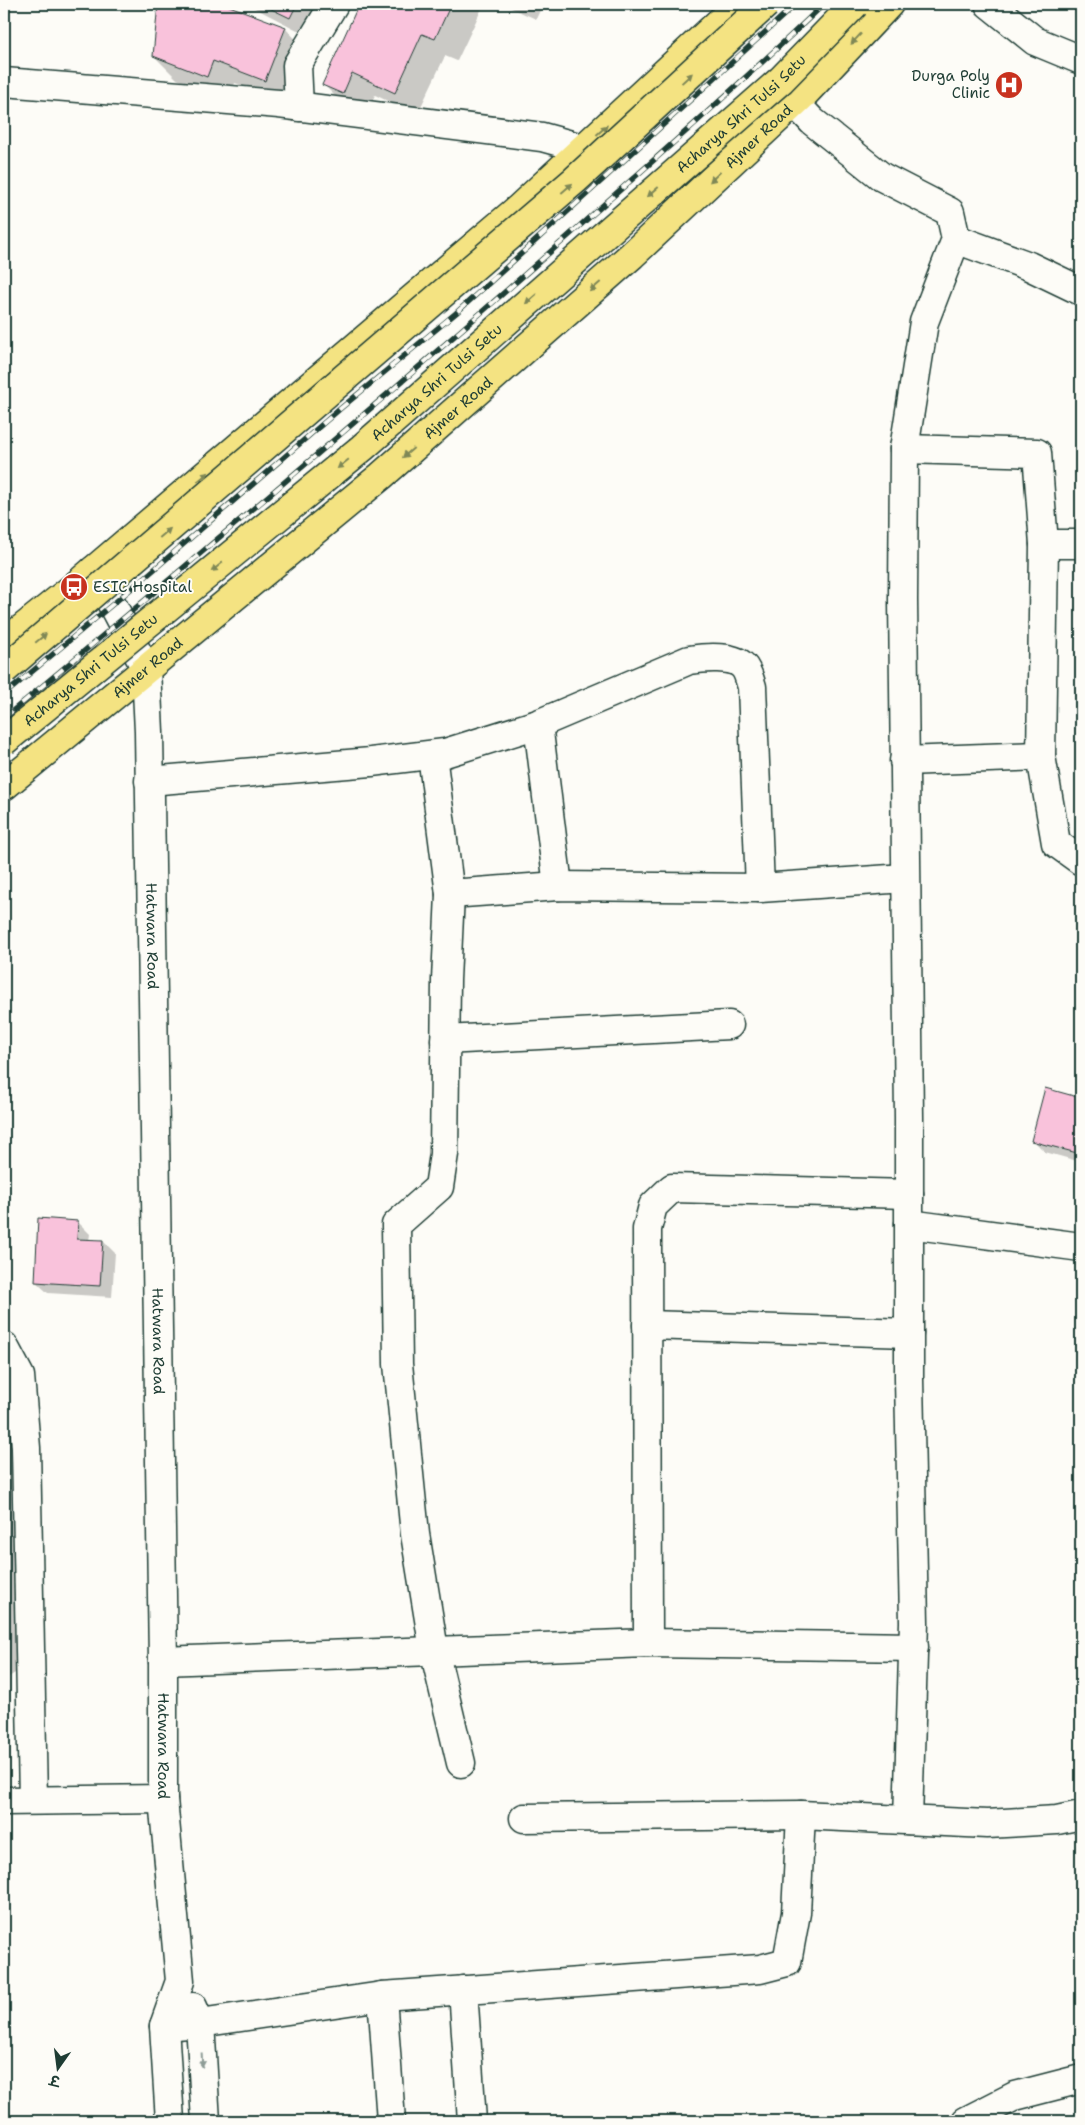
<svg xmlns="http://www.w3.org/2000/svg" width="1085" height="2125" font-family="'Shantell Sans','Playpen Sans Deva',sans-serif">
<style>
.shadow{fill:#0003}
.building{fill:#f9c2db;stroke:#1f3d34}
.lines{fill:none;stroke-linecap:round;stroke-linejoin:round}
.minor-casing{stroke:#1f3d34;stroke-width:31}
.highway-casing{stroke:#1f3d34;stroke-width:31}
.minor{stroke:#fdfcf7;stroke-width:28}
.highway{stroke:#f4e382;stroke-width:28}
.rail-casing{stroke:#1f3d34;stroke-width:5.5}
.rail{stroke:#fdfcf7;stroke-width:4;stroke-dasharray:11;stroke-linecap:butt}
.highway-bridge-casing{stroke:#1f3d34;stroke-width:31;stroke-linecap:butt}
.highway-bridge{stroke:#f4e382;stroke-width:28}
.oneway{fill:#7f8857}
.oneway2{fill:#8e9c96}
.labels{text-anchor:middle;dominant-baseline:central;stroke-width:4;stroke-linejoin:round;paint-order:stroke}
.poi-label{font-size:15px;fill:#1f3d34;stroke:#fdfcf7;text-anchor:end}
.street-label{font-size:15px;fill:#1f3d34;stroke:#fdfcf7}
</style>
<rect width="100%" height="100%" fill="#fdfcf7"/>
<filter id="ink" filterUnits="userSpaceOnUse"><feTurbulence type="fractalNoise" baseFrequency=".02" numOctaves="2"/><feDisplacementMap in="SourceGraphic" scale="10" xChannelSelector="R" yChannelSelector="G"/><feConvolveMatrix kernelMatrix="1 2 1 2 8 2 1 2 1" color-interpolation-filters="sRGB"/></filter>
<g filter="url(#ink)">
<path class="shadow" d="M157,4h63l65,24 22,23 -20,52 -52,-20 -6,16 -52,-20 -23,-23 5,-51z
M247,4h76l-16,31z
M361,4h123l-27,57 -12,-5 -28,59 -42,-20 -9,21 -20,-9 -22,-22z
M502,4h41l-7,15z
M1046,1090l35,9v63l-36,-10 -12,-12z
M78,1222l12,12 -1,7h14l12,12 -3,44 -64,-4 -12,-11z
M4,1361l5,5 14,302 -19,12z"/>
<path class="building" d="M158,4h66l62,23 -21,54 -52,-20 -6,16 -54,-21z
M261,4h36l-7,14z
M359,4h92l-16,35 -13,-5 -27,59 -43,-20 -9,21 -21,-9z
M1045,1088l36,10v56l-50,-13z
M38,1218l40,3 -1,18 26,1 -3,46 -65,-4z"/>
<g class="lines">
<defs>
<g id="minor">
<path d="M989,4l46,37 46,19"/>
<path d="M4,82l275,22 263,33 40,11"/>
<path d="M795,103l17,18 70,56 68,35 6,27 -32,83 -20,127 -1,151 6,517v262l5,243 -6,198"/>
<path d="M299,107l-2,-42 37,-61"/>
<path d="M956,239l73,27 52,25"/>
<path d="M904,449l133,4 7,91"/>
<path d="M1081,544h-37l-3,212 15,87 25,18"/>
<path id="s1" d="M94,570l52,99 3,63 14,929v138l17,182 -16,45 6,95"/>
<path d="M538,724l20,162"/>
<path d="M432,755l18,139 108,-8 202,2 145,-10"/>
<path d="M904,761l137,-5"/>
<path d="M149,781l222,-19 74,-9 93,-29 151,-64c14,-2 44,-5 54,6 5,5 7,15 9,21l8,201"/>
<path d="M450,894l-4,86 -2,174 -5,33 -43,38 2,139 17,170 19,116 27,113"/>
<path d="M445,1040l284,-15"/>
<path d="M909,1194l-237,-6 -19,18 -6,23 1,414 266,4"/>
<path d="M909,1224l172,23"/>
<path d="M647,1325l262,8"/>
<path d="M4,1346l16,30 6,72 7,352"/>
<path d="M163,1661l485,-18"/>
<path d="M4,1801l159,-2"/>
<path d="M524,1818l277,-3"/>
<path d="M463,1990l9,131"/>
<path d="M382,1996l9,125"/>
<path d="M193,2007l7,16 6,98"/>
<path d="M164,2026l36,-3 182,-27 378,-27 27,-7 9,-49 5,-98 186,9 70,-4 24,-5"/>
<path d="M966,2121l49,-25 66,-17"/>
</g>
<g id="highway">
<path d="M4,643l70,-56 444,-378 221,-205"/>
<path id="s2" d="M4,786l377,-310 251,-221 173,-162 84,-89"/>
</g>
</defs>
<use href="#minor" class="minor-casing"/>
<use href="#highway" class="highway-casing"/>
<use href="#minor" class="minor"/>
<use href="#highway" class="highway"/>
<defs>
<path id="rail" d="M4,695l146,-122 191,-165 115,-95 340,-309
M4,718c202,-168 402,-337 598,-512 75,-66 150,-133 222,-202"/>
</defs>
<use href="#rail" class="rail-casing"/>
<use href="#rail" class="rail"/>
<defs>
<g id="highway-bridge">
<path d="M4,670l571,-490 191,-176"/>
<path id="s3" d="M4,741l358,-293 419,-368 74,-76"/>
</g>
</defs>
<use href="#highway-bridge" class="highway-bridge-casing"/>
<use href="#highway-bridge" class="highway-bridge"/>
</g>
<defs><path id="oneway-solid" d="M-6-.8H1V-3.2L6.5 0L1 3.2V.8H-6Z" transform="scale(1.25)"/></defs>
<g class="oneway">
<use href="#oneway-solid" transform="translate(856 39) rotate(133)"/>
<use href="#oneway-solid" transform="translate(687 78) rotate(-43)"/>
<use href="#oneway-solid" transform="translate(602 130) rotate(-42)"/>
<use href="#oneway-solid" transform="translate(715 177) rotate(137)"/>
<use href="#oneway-solid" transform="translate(567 188) rotate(-41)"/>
<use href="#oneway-solid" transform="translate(653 192) rotate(139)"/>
<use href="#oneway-solid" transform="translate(595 287) rotate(139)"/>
<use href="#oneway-solid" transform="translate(531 299) rotate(139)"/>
<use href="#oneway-solid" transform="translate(408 453) rotate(139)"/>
<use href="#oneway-solid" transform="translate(343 464) rotate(141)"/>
<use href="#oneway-solid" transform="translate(203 477) rotate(-40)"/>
<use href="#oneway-solid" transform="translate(165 533) rotate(-41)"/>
<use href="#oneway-solid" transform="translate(217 567) rotate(141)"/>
<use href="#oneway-solid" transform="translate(41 638) rotate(-40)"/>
</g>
<use class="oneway2" href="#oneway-solid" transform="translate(202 2060) rotate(87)"/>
</g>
<defs>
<symbol id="hospital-disc" viewBox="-11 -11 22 22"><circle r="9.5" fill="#c8321e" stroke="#fdfcf7"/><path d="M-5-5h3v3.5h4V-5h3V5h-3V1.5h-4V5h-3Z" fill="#fff"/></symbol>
<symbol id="bus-disc" viewBox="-11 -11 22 22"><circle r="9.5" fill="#c8321e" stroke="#fdfcf7"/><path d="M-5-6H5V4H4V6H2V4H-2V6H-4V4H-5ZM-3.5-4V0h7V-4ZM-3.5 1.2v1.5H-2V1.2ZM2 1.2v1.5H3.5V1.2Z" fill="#fff"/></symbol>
</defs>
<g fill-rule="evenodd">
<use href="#hospital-disc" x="993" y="69" width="32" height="32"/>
<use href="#bus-disc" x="58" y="571" width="32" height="32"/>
</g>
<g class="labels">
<g class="poi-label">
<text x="990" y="76">Durga Poly<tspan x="990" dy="17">Clinic</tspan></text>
<text x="93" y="587" text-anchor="start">ESIC Hospital</text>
</g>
<g class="street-label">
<text stroke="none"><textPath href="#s3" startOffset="968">Acharya Shri Tulsi Setu</textPath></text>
<text stroke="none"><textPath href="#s2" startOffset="996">Ajmer Road</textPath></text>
<text stroke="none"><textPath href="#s3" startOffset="562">Acharya Shri Tulsi Setu</textPath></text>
<text stroke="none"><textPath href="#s2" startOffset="591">Ajmer Road</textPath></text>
<text stroke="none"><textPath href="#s2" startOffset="186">Ajmer Road</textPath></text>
<text stroke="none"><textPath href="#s3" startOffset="112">Acharya Shri Tulsi Setu</textPath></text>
<text stroke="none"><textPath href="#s1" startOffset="379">Hatwara Road</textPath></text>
<text stroke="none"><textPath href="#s1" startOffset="784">Hatwara Road</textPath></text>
<text stroke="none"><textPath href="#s1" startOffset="1189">Hatwara Road</textPath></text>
</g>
</g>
<rect width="1085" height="2125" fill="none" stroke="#fdfcf7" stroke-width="20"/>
<rect x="10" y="10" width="1065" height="2105" fill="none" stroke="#1f3d34" stroke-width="2" filter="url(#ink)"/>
<g transform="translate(58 2068) rotate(194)" stroke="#fdfcf7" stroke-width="4" paint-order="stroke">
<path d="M0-4L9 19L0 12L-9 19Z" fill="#1f3d34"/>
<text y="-8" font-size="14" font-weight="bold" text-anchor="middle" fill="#1f3d34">उ</text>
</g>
</svg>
